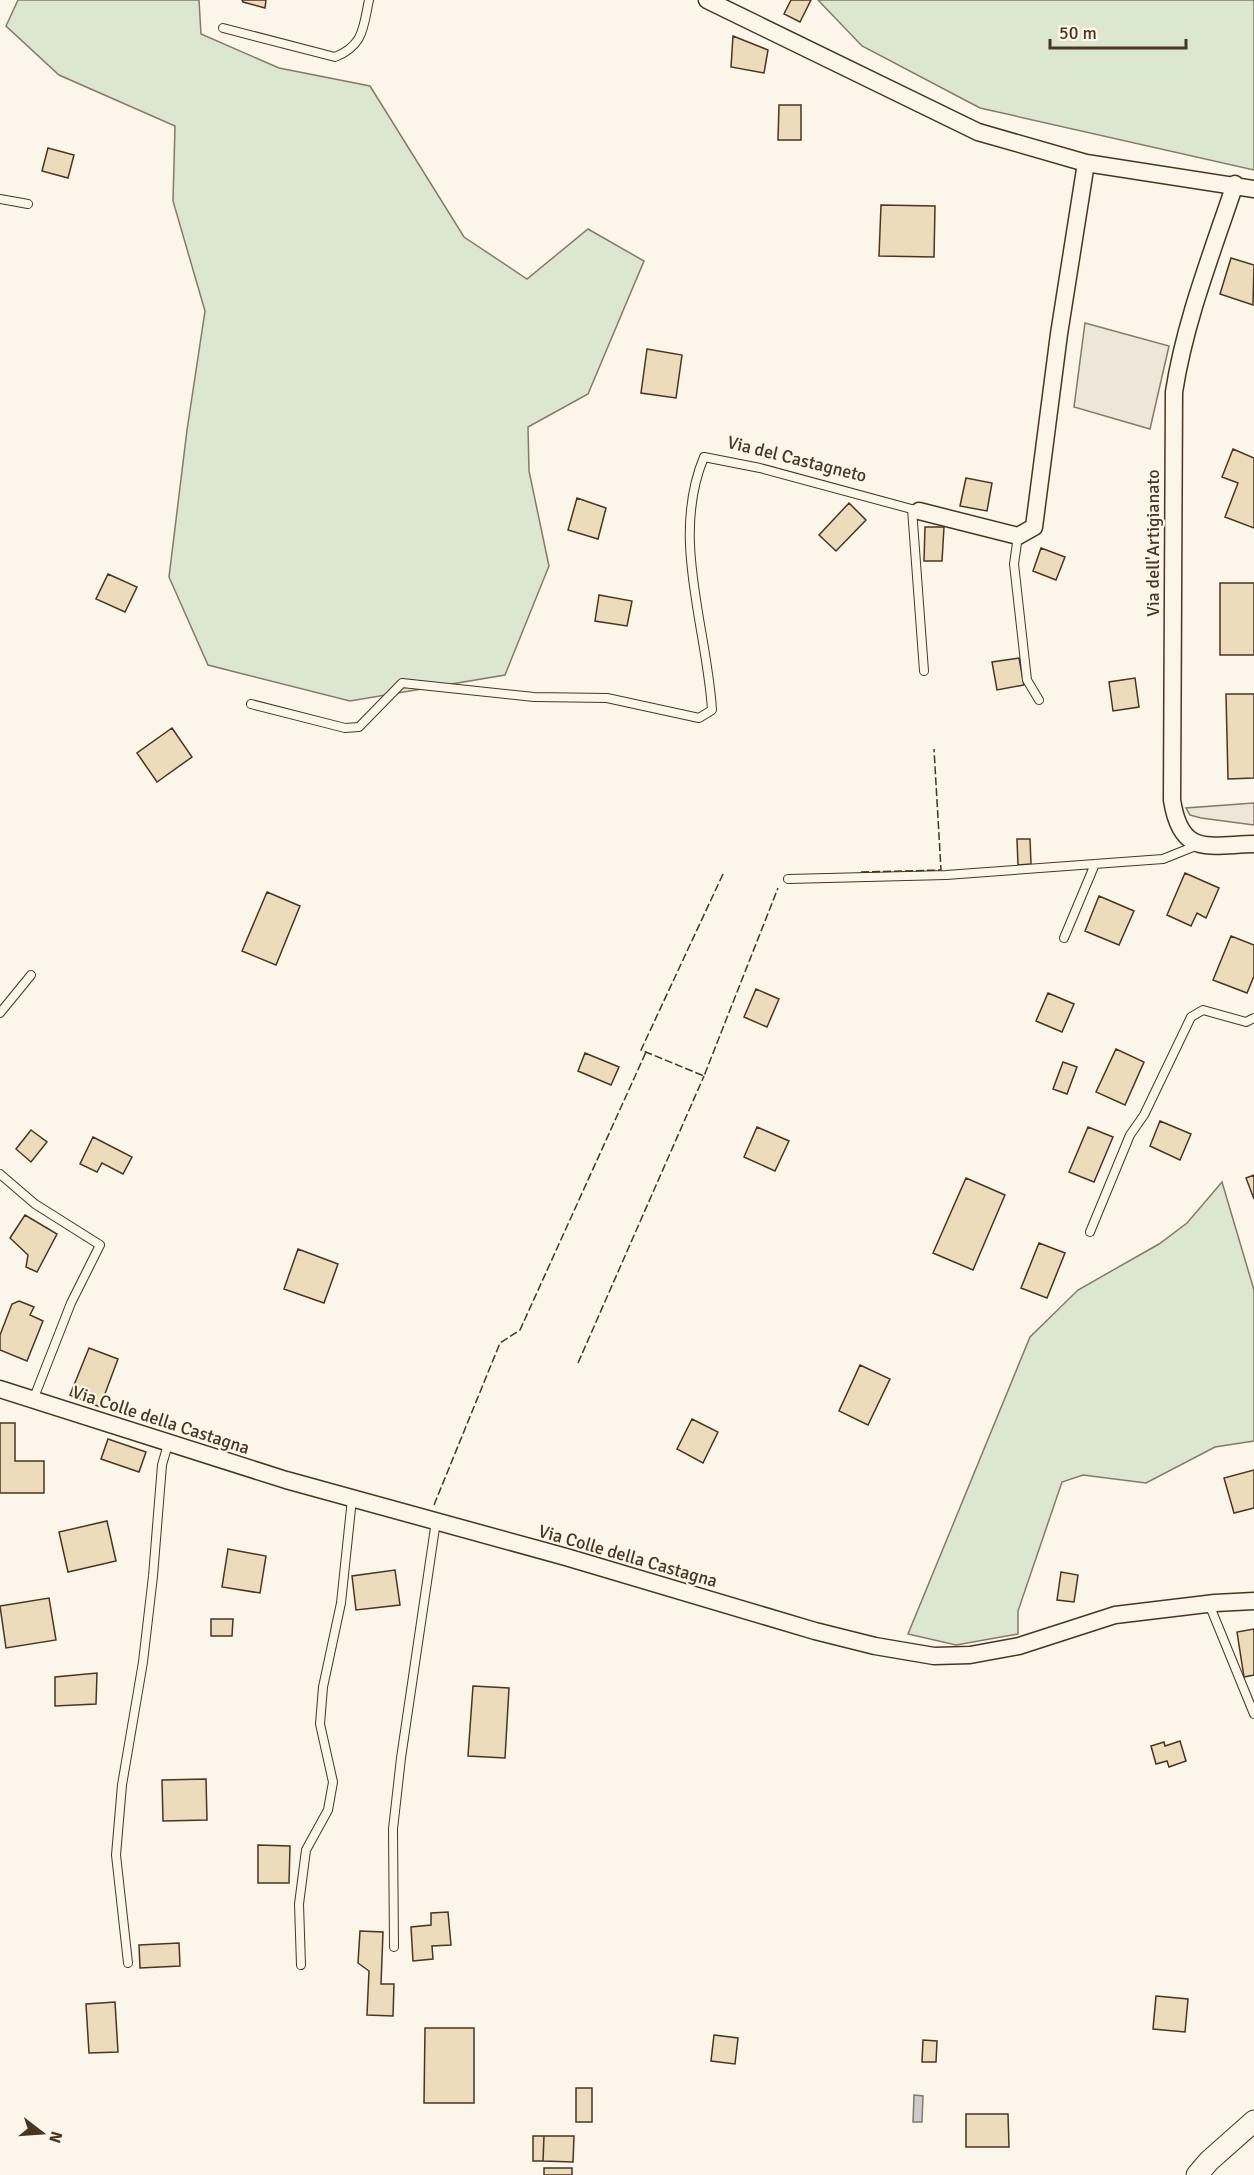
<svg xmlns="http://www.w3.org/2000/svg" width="1254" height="2175" font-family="Signika,sans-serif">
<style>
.green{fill:#dce7d0;stroke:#887966;stroke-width:1.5}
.parking{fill:#ede7d9;stroke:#887966;stroke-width:1.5}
.water{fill:#c9cecd;stroke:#887966;stroke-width:1.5}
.building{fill:#ecdcbc;stroke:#4a3520;stroke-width:1.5}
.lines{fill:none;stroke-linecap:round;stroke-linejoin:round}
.service-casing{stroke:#4a3520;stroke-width:10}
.minor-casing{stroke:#4a3520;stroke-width:19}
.tertiary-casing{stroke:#4a3520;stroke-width:23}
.service{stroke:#fbf6e9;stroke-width:8}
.minor{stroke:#fbf6e9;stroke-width:16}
.tertiary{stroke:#fbf6e9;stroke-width:21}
.fence{stroke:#4a3520;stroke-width:1.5;stroke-dasharray:8 3;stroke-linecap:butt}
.labels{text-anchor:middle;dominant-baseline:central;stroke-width:4.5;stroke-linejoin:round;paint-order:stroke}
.street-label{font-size:18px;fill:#4a3520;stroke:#fbf6e9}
</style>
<rect width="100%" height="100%" fill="#fbf6e9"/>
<path class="green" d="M18,0h181l2,34 78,34 91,18 94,151 63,42 61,-50 56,32 -56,133 -60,33 1,44 20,95 -44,109 -155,26 -142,-36 -39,-88 18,-147 18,-119 -32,-110 2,-75 -116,-51 -53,-49z
M818,0h436v170l-274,-62 -118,-62z
M1222,1182l32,108v151l-39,6 -69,36 -63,-8 -21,7 -44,129v23l-62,11 -48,-11 122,-297 48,-47 81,-46 28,-21z"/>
<path class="parking" d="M1085,323l84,23 -19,83 -76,-22z
M1254,803v22l-53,-7 -11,-3 -4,-7z"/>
<path class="water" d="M914,2095l9,1 -1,26h-9z"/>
<path class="building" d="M242,0h24l-1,8 -22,-6z
M791,0h20l-11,22 -16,-8z
M733,36l35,14 -4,23 -33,-6z
M779,105h22v35h-23z
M48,148l26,7 -6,23 -26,-7z
M881,205l54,1 -1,51 -55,-1z
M1231,258l23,7 -1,40 -33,-11z
M647,349l35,6 -6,43 -35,-5z
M1233,449l21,9v70l-29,-11 13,-34 -16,-6z
M966,478l26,5 -5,28 -27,-5z
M577,498l29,10 -8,31 -30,-9z
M849,503l17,17 -30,31 -17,-16z
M925,527h19l-2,34h-18z
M1041,548l24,9 -9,23 -23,-9z
M108,574l29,13 -12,25 -29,-13z
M1220,583h34v72h-34z
M599,595l33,6 -5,25 -32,-5z
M1019,658l5,27 -27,5 -5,-28z
M1135,678l4,29 -26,4 -4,-29z
M1226,694h28v84l-26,1z
M172,728l20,29 -35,25 -20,-29z
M1017,839h13l1,25 -13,1z
M1185,873l34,15 -13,30 -9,-5 -6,13 -24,-11z
M267,892l33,14 -24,59 -34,-14z
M1099,896l35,15 -15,34 -34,-14z
M1231,936l23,9v31l-7,17 -34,-13z
M756,989l23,10 -12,28 -23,-10z
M1048,993l26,11 -12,28 -26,-11z
M1116,1049l28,13 -19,43 -29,-13z
M585,1053l34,14 -8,18 -33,-14z
M1063,1062l14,5 -10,27 -14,-5z
M1160,1121l31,13 -11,26 -30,-14z
M757,1127l32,14 -14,30 -31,-14z
M1088,1127l25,10 -19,45 -25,-10z
M31,1130l16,12 -16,20 -15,-13z
M93,1137l39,20 -9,17 -21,-11 -5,9 -17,-8z
M1254,1175v24l-8,-21z
M966,1178l39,17 -32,75 -40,-17z
M25,1215l32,19 -20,38 -11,-5 2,-12 -18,-17z
M1039,1243l26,10 -18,45 -26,-10z
M298,1249l40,15 -14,39 -40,-14z
M19,1301l15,6 -4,8 13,6 -16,40 -27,-11v-15l12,-31z
M89,1348l29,11 -18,48 -30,-12z
M860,1365l30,14 -22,46 -29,-14z
M692,1419l26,13 -15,31 -26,-14z
M0,1423h15v38h29v32h-44z
M108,1439l38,13 -7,20 -38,-13z
M1254,1470v38l-20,5 -10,-35z
M107,1521l9,40 -48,11 -9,-40z
M228,1549l38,7 -6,37 -38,-6z
M395,1570l5,35 -44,5 -4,-34z
M1061,1572l17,3 -4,27 -17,-2z
M49,1598l7,42 -50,8 -6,-42z
M211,1619h22l-1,17h-21z
M1254,1629v46l-10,2 -7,-45z
M97,1673l-1,31 -41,2v-29z
M473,1686l36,2 -4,70 -37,-2z
M1180,1741l6,20 -17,6 -2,-6 -11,3 -5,-18 13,-4 1,4z
M206,1779l1,41 -44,1 -1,-41z
M258,1845l32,1 -1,37h-31z
M448,1912l3,33 -19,1 1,13 -20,2 -2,-34 20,-2v-12z
M360,1931l23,1 -2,52h13l-1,32 -26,-1 2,-44 -11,-8z
M179,1943l1,23 -40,2 -1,-23z
M1156,1996l32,3 -3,33 -32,-3z
M115,2002l3,50 -29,1 -3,-49z
M425,2028h49v75h-50z
M714,2035l24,3 -3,26 -24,-3z
M923,2040l14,1 -1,21h-14z
M576,2088h16v34h-16z
M966,2114h42l1,33h-43z
M533,2136h11l-1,25h-10z
M544,2136h30l-1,26 -30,-1z
M544,2168h28v7h-28z"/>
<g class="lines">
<defs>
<path id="service" d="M223,28l112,29c29,-12 28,-29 34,-57
M0,199l28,5
M912,509l12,162
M1018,536l-4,28 13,116 12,20
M251,704l94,24 14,-1 43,-44 132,14 73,1 92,20 13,-8c-5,-83 -42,-172 -8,-253l56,11 159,43
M788,879l158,-4 217,-16 35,-14
M1064,938l31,-74
M0,1013l31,-38
M0,1174l35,30 65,41 -29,58 -38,97
M1090,1232l40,-97 14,-20 47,-98 12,-7 43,12 8,-4
M1209,1604l45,110
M394,1947l-1,-118 8,-71 35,-237
M128,1963l-12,-108 6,-70 21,-123 10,-86 9,-111 6,-21
M301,1965l-2,-61 7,-54 22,-40 5,-28 -13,-58 3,-37 18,-84 11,-104"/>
<path id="minor" d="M707,0l271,132 108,31 168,26
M1235,184c-23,69 -50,137 -61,208l-2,408c9,57 36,45 82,44
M919,511l99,25 16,-9 25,-193 27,-171
M0,1389l286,91 280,77 249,74 60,15 59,10 36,-1 49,-9 96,-31 100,-12 39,-2"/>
<path id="tertiary" d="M1197,2175l12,-14 45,-40"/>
</defs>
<use href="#service" class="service-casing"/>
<use href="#minor" class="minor-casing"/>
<use href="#tertiary" class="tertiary-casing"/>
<use href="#service" class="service"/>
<use href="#minor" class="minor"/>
<use href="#tertiary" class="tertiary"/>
<path class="fence" d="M861,872l80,-2 -7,-121
M723,874l-82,176 63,26 74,-188
M578,1363l126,-287
M434,1505l66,-162 20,-13 126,-278"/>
</g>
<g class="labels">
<g class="street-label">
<text transform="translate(797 459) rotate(14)">Via del Castagneto</text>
<text transform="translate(1153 543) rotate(-90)">Via dell'Artigianato</text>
<text transform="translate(161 1420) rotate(18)">Via Colle della Castagna</text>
<text transform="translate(628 1556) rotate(16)">Via Colle della Castagna</text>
</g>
</g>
<g transform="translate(42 2133) rotate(107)" stroke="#fbf6e9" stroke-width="4.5" paint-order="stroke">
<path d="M0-4.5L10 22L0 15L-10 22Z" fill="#4a3520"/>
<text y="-9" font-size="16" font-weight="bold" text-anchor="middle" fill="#4a3520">N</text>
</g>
<path d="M1050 39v9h136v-9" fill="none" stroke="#4a3520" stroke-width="3"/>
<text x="1059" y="39" font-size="18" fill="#4a3520" stroke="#fbf6e9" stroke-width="4.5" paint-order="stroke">50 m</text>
</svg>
